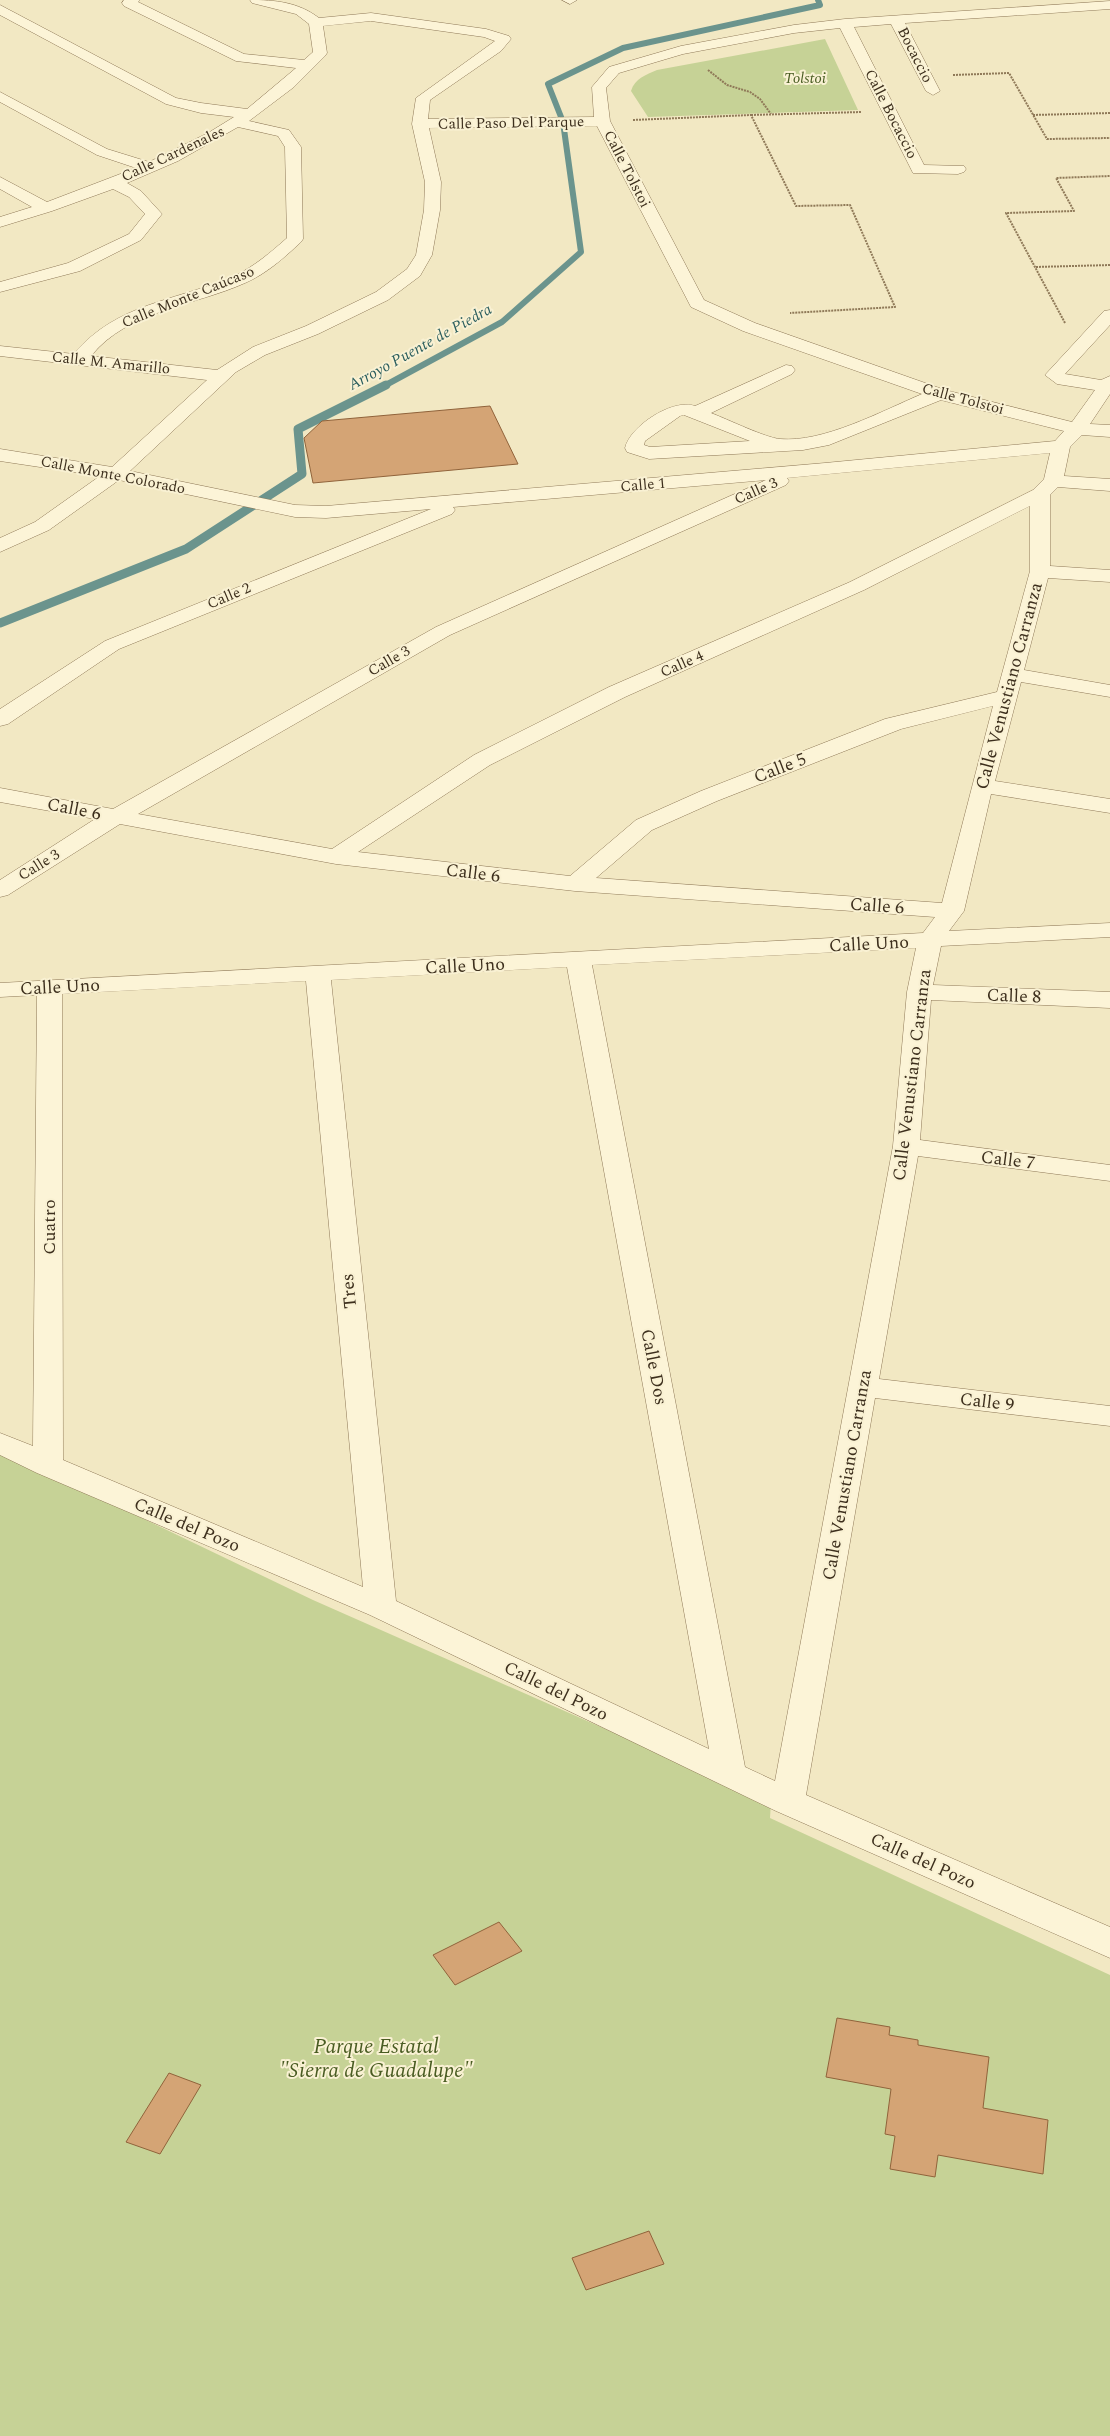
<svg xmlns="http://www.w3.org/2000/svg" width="1110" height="2436" font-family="Spectral,serif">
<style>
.green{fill:#c6d296}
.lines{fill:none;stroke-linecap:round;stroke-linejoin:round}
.stream-far1{stroke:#6b948d;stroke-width:6}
.stream{stroke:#6b948d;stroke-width:9}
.building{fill:#d4a475;stroke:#90633b}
.minor-casing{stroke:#8f7958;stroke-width:1}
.path{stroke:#8f7958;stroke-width:2;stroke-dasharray:2 1;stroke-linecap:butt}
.minor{fill:#fcf4d7;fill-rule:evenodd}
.labels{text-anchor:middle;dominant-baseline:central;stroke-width:4;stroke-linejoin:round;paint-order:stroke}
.far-street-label{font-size:15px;fill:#3d2f1d;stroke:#f9f1d3}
.far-park-label{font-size:15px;font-style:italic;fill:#495c22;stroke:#f9f1d3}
.far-water-label{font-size:16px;font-style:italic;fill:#2b5e5e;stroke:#f9f1d3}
.street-label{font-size:18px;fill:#3d2f1d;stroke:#f9f1d3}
.near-park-label{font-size:21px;font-style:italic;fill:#495c22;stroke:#f9f1d3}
</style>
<rect width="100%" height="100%" fill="#f2e8c3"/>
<path class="green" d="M825,39l33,71 -210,7 -17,-26c4,-13 15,-16 26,-21z
M0,1450l313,150 458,202 -1,16 340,157v461h-1110z"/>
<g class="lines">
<path class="stream-far1" d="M384,386l118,-64 79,-70 -18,-130 -15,-38 75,-36 197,-43 -2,-5"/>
<path class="stream" d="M0,623l186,-74 116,-75 -4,-45 88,-44"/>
</g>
<path class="building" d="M490,406l28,58 -205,19 -9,-45 18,-17z
M499,1922l23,29 -67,34 -22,-30z
M837,2018l53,9 -1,8 29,5v5l71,12 -6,51 65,12 -5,54 -105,-19 -3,22 -45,-8 5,-33 -10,-2 6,-45 -65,-12z
M169,2073l32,12 -41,69 -34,-12z
M649,2231l15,33 -78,26 -14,-32z"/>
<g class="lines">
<defs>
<path id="minor" d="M124,0h16l-2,2 106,52 60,6 9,-8 -4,-28 -13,-10 -44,-11 -2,-3c25,0 48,2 69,18l52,-5 115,16 23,7 2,3 -10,12 -71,49 -2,19 166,-2 -2,-30 17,-20 72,-21 113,-21 51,-6 265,-18v8l-205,14 35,68 -7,4 -7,-4 -35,-67 -37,3 70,138 40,1 2,3 -2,3 -6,2 -45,-1 -73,-145 -46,5 -111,21 -64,19 -13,15 4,33 94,179 51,23 190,67 127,32 23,-32 -38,-6 -12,-9 59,-64 6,-1v15l-45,49 36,6 9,-4v18l-20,30 20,1v12l-28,-2 -12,12 -6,29 46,3v12l-52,-4 -8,8v71l60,4v12l-62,-4 -24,92 86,15v12l-89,-15 -26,99 115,18v14l-119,-19 -27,117 -15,20 161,-8v14l-169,9 -8,39 177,7v16l-179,-8 -11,140 190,25v16l-192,-25 -39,223 231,27v20l-235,-28 -69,397 304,132v31l-334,-147 -406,-196 -333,-142 -37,-18v-22l33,13 4,-451 -37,2v-14l923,-50 12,-16 -360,-26 -239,-27 -216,-40 -112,71 -8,2v-17l95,-61 -95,-17v-14l113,21 323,-182 330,-147 -313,27 2,3 -3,4 -333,135 -111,75 -8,2v-17l105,-68 326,-132 -105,9 -31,-1 -176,-37 -70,50 -49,22v-14l35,-16 65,-46 -100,-15v-12l112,18 95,-87 -207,-24v-10l74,8c42,-51 103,-53 160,-78 20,-9 37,-24 53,-38l-2,-91 -7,-11 -40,-9 -60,34 -51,22 14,8 21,23 -21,26 -61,31 -80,21v-10l68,-19 61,-29 16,-20 -16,-17 -16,-8 -61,22 -52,16v-10l32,-10 -32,-18v-12l47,25 89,-34 -39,-13 -97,-53v-10l107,57 42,13 59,-29 26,-16 -33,-4 -35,-9 -166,-89v-10l176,93 25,5 46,6 49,-41 -60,-7 -112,-55 -2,-3zM371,21l113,16 11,4 -79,57 -4,26 13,58 -1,28 -8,45 -9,14 -31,23 -70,34 -53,21 -36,23 -126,-14c37,-46 103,-50 154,-73 21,-9 39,-25 56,-41l2,-3 -2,-92 -12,-17 -40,-9 45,-34 31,-31 2,-3 -4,-27zM597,126l94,181 52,24 179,63c-40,17 -99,49 -142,45 -14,-1 -53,-20 -69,-26l81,-39 3,-4 -3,-4 -6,-1 -91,41c-22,-8 -65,20 -70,42l2,4 22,7 154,-9 26,-5 112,-45 123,31 -9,10 -230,22 -499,43 -31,-1 -165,-34 106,-99 29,-17 53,-21 70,-34 32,-24 12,-21 8,-45 1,-28 -12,-54zM684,415l66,26 -100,6 -6,-2 1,-4 35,-25zM1050,453l-6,26 -11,11 -183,92 -241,105 -135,68 -142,94 -194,-35 312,-179 336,-150 3,-4 -2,-3zM1030,506v65l-33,121 -112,27 -184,72 -65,29 -66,56 -212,-24 132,-87 135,-68 239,-107zM993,706l-51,197 -346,-25 56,-48 65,-29 184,-72zM916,948l-9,44 -14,154 -118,635 -30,-14 -153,-802zM567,967l142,782 -313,-148 -65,-621zM306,981l57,606 -300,-127 -1,-466z
M562,0h15l-7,4z"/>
</defs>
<use href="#minor" class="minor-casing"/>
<path class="path" d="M708,70l19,15 23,7 10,7 11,15
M953,75l56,-2 38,66 63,-1
M751,115l110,-3
M1033,115l77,-2
M633,120l118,-5 45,91 54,-1 45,102 -105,6
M1036,267l74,-2
M1065,323l-59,-110 68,-2 -18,-33 54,-2"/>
<use href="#minor" class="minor"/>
</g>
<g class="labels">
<g class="far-street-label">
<text transform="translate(915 55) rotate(63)">Bocaccio</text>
<text transform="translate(891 114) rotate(63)">Calle Bocaccio</text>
<text transform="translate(511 123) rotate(-1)">Calle Paso Del Parque</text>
<text transform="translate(173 154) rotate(-25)">Calle Cardenales</text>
<text transform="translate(627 169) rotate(63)">Calle Tolstoi</text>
<text transform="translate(188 297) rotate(-22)">Calle Monte Caúcaso</text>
<text transform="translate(111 363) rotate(6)">Calle M. Amarillo</text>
<text transform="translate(963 399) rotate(15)">Calle Tolstoi</text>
<text transform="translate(113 475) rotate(11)">Calle Monte Colorado</text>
<text transform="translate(643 485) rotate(-5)">Calle 1</text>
<text transform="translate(756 491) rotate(-24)">Calle 3</text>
<text transform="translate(229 596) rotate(-23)">Calle 2</text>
<text transform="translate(389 661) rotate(-30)">Calle 3</text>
<text transform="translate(682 664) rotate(-24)">Calle 4</text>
<text transform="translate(39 865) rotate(-32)">Calle 3</text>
</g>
<g class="far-park-label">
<text x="805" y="78">Tolstoi</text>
</g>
<g class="far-water-label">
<text transform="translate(420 347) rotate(-29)">Arroyo Puente de Piedra</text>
</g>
<g class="street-label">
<text transform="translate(1009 686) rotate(-75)">Calle Venustiano Carranza</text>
<text transform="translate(780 768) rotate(-21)">Calle 5</text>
<text transform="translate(74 809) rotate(11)">Calle 6</text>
<text transform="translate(473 873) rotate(7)">Calle 6</text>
<text transform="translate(877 906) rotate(4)">Calle 6</text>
<text transform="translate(869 944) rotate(-3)">Calle Uno</text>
<text transform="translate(465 966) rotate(-3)">Calle Uno</text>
<text transform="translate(60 987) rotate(-3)">Calle Uno</text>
<text transform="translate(1014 996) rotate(2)">Calle 8</text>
<text transform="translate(912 1075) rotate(-83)">Calle Venustiano Carranza</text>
<text transform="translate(1008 1160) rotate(7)">Calle 7</text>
<text transform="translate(49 1227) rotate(-90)">Cuatro</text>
<text transform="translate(349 1291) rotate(-96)">Tres</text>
<text transform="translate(654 1367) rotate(79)">Calle Dos</text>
<text transform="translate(987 1402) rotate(7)">Calle 9</text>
<text transform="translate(847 1475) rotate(-80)">Calle Venustiano Carranza</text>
<text transform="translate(187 1525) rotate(23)">Calle del Pozo</text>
<text transform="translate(556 1691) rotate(26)">Calle del Pozo</text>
<text transform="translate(923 1861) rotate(24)">Calle del Pozo</text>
</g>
<g class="near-park-label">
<text x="376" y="2047">Parque Estatal<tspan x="376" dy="24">"Sierra de Guadalupe"</tspan></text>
</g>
</g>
</svg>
